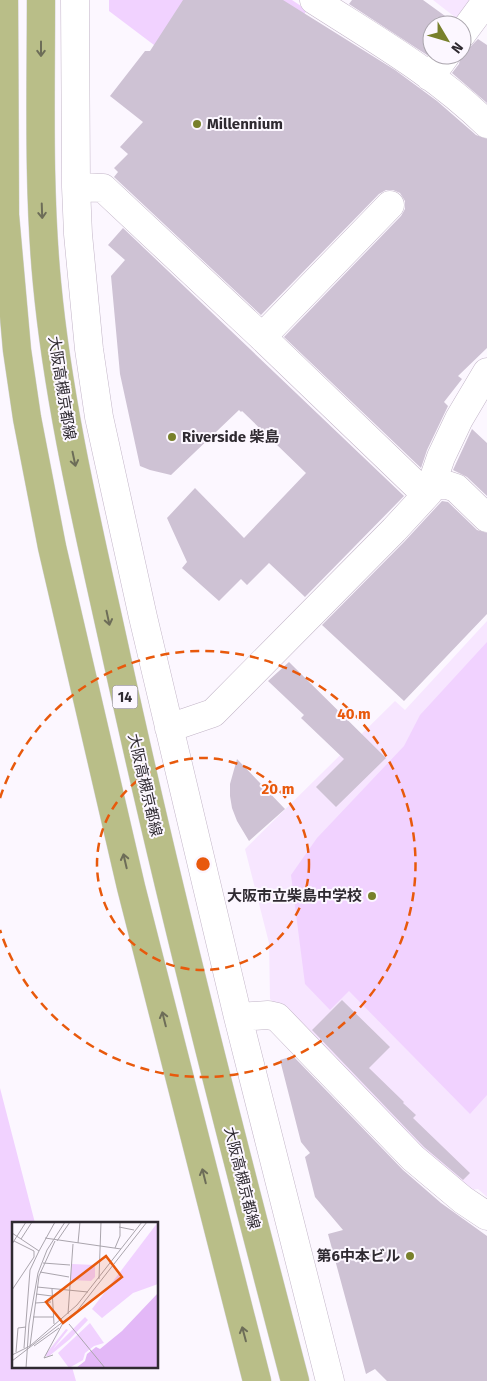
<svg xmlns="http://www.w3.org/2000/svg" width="487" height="1381" font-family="'Fira Sans','Noto Sans JP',sans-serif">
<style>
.built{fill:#f7e6ff}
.green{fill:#f1d2ff}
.building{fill:#cec2d4}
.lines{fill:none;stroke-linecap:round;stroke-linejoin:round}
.minor-casing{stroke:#c2b5c7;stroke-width:29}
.major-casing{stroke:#d5d4d6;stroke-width:29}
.minor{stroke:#fff;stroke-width:28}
.major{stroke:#b9be88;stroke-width:28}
.oneway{stroke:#6d6d58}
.ring{fill:none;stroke:#e8590c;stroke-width:2.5;stroke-dasharray:9 6}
.poi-dot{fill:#78802b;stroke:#fcf7ff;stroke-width:2}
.labels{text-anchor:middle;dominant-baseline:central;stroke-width:4;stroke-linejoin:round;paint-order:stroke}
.shield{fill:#fcf7ff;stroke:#6c686f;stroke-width:1}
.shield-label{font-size:14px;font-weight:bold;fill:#2f2a31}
.poi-label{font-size:15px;font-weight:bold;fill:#2f2a31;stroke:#fcf7ff;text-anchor:start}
.street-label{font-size:15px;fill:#2f2a31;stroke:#fcf7ff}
.inset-road{fill:none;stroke:#aaa5ad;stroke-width:1}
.view{fill:#e8590c;fill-opacity:0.15;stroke:#e8590c;stroke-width:2.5}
.inset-edge{fill:none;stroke:#2f2a31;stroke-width:2.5}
.centre{fill:#e8590c;stroke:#fcf7ff;stroke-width:2.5}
.ring-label{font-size:15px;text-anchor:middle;font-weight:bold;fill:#e8590c;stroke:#fcf7ff;stroke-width:4;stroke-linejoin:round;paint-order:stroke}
</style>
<rect width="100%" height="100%" fill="#fcf7ff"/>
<path class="built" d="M433,0h42l-15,21z
M487,621v576l-9,-8 -11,2 -197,-192 -1,-56 -24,-94 150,-148 10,9z"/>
<path class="green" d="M109,0h183l15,10 -62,95 -91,-60 -45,-34z
M487,642v453l-17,19 -121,-123 -19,19 -25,-26 -14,-109 26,-37 87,-92 16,-31z
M0,1088l35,135 -21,1v143h58l4,14h-76z"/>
<path class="building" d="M183,0h100l112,70 42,31 39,34 11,4v209l-29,28 4,3 -18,23 4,4 -21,44 -6,18 -137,-131 117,-121 4,-7v-8l-5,-8 -7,-3h-7l-7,4 -118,121 -147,-138 4,-5 -4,-4 14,-14 -8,-7 23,-25 -33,-26 35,-45h5z
M352,0h71l29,21 -3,4h-17v23l-5,7 -78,-51z
M478,39l9,6v58l-35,-30 7,-9 3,-15 7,-1z
M123,228l281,268 -99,101 -36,-34 -22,22 -6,-6 -22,22 -37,-33 5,-6 -20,-44 28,-30 49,50 62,-65 -64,-62 -1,1 -2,-2 -68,65 -21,-5 -10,-4 -20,-92 -9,-98 14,-16 -17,-15z
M472,429l15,14v53l-20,-19 -14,-7z
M442,501l6,1 29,28 10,3v81l-83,87 -82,-76 83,-84z
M289,662l97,96 -50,49 -20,-20 28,-28 -43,-41 3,-3 -36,-34z
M237,759l48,50 -36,32 -12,-20 -5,-13 -2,-12v-12z
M342,1000l48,47 -21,21 35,34 -1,1 13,12 -3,3 57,55 -7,7 -39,-33 -112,-117z
M293,1056l110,114 38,33 46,33v145h-100l-12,-12 -9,5 -38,-140 15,-4 -28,-33 -10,-40 5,-4 -9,-11 -21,-82z"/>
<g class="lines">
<defs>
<path id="minor" d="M75,0l1,187 2,47 11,115 10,68 44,200 95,400 92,364
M314,0c59,38 122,74 173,124
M462,34l25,-34
M430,77l16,-22
M76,187l27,1 159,149 154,148h31l9,3 31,30
M262,337l128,-132
M169,728l44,-15 181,-183 35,-38 12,-35 18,-38 28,-47
M238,1017l30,-2 9,2 136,141 50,42 24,16"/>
<path id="major" d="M4,0l1,215 12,135 10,68 25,129 79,340 126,494
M41,0c0,94 -3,189 6,283 12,127 43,252 70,376 53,242 115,482 178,722"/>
</defs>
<use href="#minor" class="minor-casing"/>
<use href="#major" class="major-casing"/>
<use href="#minor" class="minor"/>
<use href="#major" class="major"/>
</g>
<defs><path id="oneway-shaft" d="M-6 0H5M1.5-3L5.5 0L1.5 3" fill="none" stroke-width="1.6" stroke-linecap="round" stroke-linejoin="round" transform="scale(1.25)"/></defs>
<g class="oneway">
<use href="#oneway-shaft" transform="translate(41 49) rotate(90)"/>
<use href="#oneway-shaft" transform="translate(42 211) rotate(88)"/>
<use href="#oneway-shaft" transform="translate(74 459) rotate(78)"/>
<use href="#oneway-shaft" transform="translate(108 618) rotate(78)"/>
<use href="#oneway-shaft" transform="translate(125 861) rotate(-103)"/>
<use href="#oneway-shaft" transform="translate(164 1019) rotate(-104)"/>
<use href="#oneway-shaft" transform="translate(204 1176) rotate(-104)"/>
<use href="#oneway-shaft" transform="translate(244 1334) rotate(-105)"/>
</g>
<g class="ring">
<circle cx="203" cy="864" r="106"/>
<path d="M0 798A213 213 0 1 1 0 930"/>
</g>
<g class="poi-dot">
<circle cx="197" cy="124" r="5"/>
<circle cx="172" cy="437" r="5"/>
<circle cx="372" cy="896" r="5"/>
<circle cx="410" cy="1256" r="5"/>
</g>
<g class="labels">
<rect class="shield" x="112.5" y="685.5" width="25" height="23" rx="4"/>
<g class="shield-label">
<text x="125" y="697">14</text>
</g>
<g class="poi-label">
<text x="207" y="124">Millennium</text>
<text x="182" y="437">Riverside 柴島</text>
<text x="362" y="896" text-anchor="end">大阪市立柴島中学校</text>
<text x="400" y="1256" text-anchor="end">第6中本ビル</text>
</g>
<g class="street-label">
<text transform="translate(62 388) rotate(81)">大阪高槻京都線</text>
<text transform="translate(145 785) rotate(77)">大阪高槻京都線</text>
<text transform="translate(242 1178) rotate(76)">大阪高槻京都線</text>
</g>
</g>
<g transform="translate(12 1222)">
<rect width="146" height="146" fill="#fcf7ff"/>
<path d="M146,0v62l-25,9 -31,25 -10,-9zM60,42l23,1v12l-4,4 -21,-1zM73,95l3,3 -18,19 -22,18 -3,-2 21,-26 2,1 -15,19zM78,101l14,20 -10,3 -9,7 -2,7 -14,8 -11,-15z" fill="#f1d2ff"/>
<path d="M146,71v75h-82l9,-7 2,-7 9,-7 4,2 22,-18z" fill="#e3b8f7"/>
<path class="inset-road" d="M107,5l15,3M0,11l27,18 -9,19 -6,78M33,16l76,11M9,17l11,-17M45,19l13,-19M66,21l2,-21M0,22l14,-22M103,26l5,-12v-14M27,29l16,-29M31,41l27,2M28,50l29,5M87,57l2,-57M25,65l51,5M40,67l2,35M0,68l22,-33v-6l-20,-10M24,72l16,2M23,81l16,-1M56,92l5,-70M21,95h20M57,102l36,44M18,124l47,-41 65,-83M18,124l9,-70 16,-35M22,124l25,-18M4,130l2,-24 8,-1M0,133l18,-9M41,133l-9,3 19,-35M0,139l65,-50 70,-89M14,146l3,-44 9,-51 9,-23 18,-28"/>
<path class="view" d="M94,34l16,21 -59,46 -17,-21z"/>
<rect width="146" height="146" class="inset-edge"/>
</g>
<circle cx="203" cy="864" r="8" class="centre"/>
<g class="ring-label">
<text x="354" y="719">40 m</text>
<text x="278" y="794">20 m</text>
</g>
<g transform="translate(447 40) rotate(128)"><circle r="24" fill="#fcf7ff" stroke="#aaa5ad"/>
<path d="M0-4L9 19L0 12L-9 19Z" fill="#78802b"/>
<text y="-8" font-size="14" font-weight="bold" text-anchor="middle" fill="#2f2a31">N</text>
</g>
</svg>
